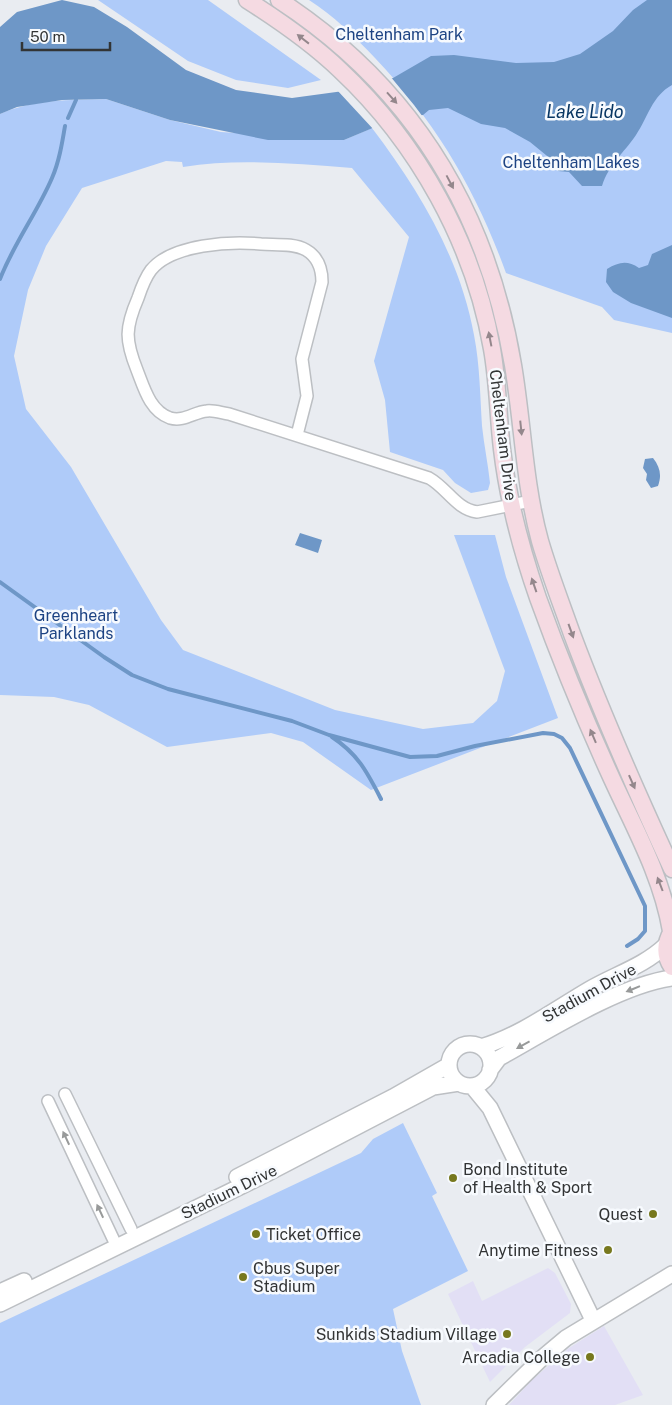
<svg xmlns="http://www.w3.org/2000/svg" width="672" height="1405" font-family="'Public Sans',sans-serif">
<style>
.education{fill:#e2dff5}
.green{fill:#afcbf9}
.water{fill:#6e97c7}
.pier{fill:#e9ecf1}
.lines{fill:none;stroke-linecap:round;stroke-linejoin:round}
.stream{stroke:#6e97c7;stroke-width:4}
.minor-casing{stroke:#bcbfc3;stroke-width:14}
.tertiary-casing{stroke:#bcbfc3;stroke-width:18}
.secondary-casing{stroke:#bcbfc3;stroke-width:19}
.minor{stroke:#fff;stroke-width:11}
.tertiary{stroke:#fff;stroke-width:15}
.secondary{stroke:#f5dae2;stroke-width:16}
.oneway{fill:#94878c}
.oneway2{fill:#989a9a}
.poi-dot{fill:#77781e;stroke:#f7fafe;stroke-width:2}
.labels{text-anchor:middle;dominant-baseline:central;stroke-width:5;stroke-linejoin:round;paint-order:stroke}
.park-label{font-size:16px;fill:#1d4383;stroke:#f7fafe}
.street-label{font-size:16px;fill:#323435;stroke:#f7fafe}
.poi-label{font-size:16px;fill:#323435;stroke:#f7fafe;text-anchor:end}
.water-label{font-size:18px;font-style:italic;fill:#083663;stroke:#f7fafe}
</style>
<rect width="100%" height="100%" fill="#e9ecf1"/>
<path class="education" d="M548,1268l7,5 16,31 -1,9 -45,34 -35,35 -42,-88 25,-13 9,20z
M604,1326l39,69 -28,10h-106l23,-25 37,-32z"/>
<path class="green" d="M98,0h110l113,80 -33,8 -52,-8 -48,-19z
M309,0h363v333l-58,-13 -12,-13 -96,-34c-30,-83 -70,-151 -131,-215 -21,-22 -41,-42 -66,-58z
M106,99l64,21 51,12 123,8 28,-12c47,62 88,130 102,207 6,31 6,61 8,91 2,19 6,38 8,57l-2,7 -17,3 -16,-10 -12,-13 -53,-18 -5,-52 -11,-39 35,-124 -57,-69c-57,-4 -113,-10 -169,-1l-1,-5 -16,-1 -84,27 -36,58 -18,44 -14,66 12,53 45,58 90,153 22,30 152,60 88,19 50,-6 24,-22 8,-30 -51,-136h41l11,42 52,141 -187,72 -68,-48 -32,-9 -104,14 -78,-42 -35,-8 -54,-2v-581c34,-15 70,-14 106,-15z
M403,1123l34,70 -5,3 36,75 -75,38 9,42 19,54h-421v-82l361,-170 12,-14z"/>
<path class="water" d="M62,0l32,7 33,20 59,43 50,20 56,8 59,-8 42,-12 38,-22 23,-1 62,8 38,-1 26,-8 33,-23 20,-21 14,-10h25v85c-20,11 -24,32 -36,50 -13,19 -27,29 -34,51h-20l-13,-14 -11,-1 1,-11h-7l-22,-18 -25,-14 -24,-4 -33,-16 -19,2 -6,5 -36,7 -43,18h-76l-98,-20 -64,-21 -44,1 -45,7 -17,7v-87l17,-15z
M672,245v73l-41,-15 -18,-11 -7,-10 1,-13c12,-7 20,-9 32,-1l9,-3 4,-11z
M653,458c7,9 9,17 5,28l-7,2 -5,-8 1,-6 -4,-6 2,-9z
M300,533l22,7 -4,13 -23,-8z"/>
<path class="pier" d="M390,76l24,29 9,12 -20,4 -35,-38z
M350,88l38,36 -14,6 -37,-40z"/>
<g class="lines">
<path class="stream" d="M68,118l8,-18
M0,279c14,-36 37,-66 52,-101 7,-16 10,-34 13,-52
M0,582l104,75 28,18 36,14 124,32 37,14 81,22 27,-1 38,-10 68,-13 11,1 8,4 8,10 75,158v25l-7,8 -11,7
M332,737c26,17 35,35 49,62"/>
<defs>
<path id="minor" d="M297,435l10,-39 -5,-37 20,-77c0,-13 -4,-25 -16,-32 -12,-7 -31,-5 -45,-6 -30,-3 -89,0 -110,26 -6,8 -10,19 -13,28 -13,30 -13,42 -1,72 7,18 13,41 33,48 14,4 24,-6 37,-7 6,-1 15,2 22,3l200,64c18,10 27,31 48,34l54,-11
M65,1094l66,135
M48,1101l69,146"/>
<path id="tertiary" d="M449 1065a21 21 0 1 1 42 0a21 21 0 1 1-42 0Z
M481,1047c40,-12 73,-37 109,-58 26,-15 54,-23 76,-44
M490,1070l9,-12c47,-26 121,-73 173,-80
M472,1086l18,22 103,212
M237,1177l156,-80 56,-32
M0,1292l24,-11
M0,1304l266,-130 167,-87 26,-4
M494,1405l47,-46 25,-21 106,-64"/>
<path id="secondary" d="M247,0c33,21 65,43 93,70 78,73 134,174 152,279 6,33 6,67 10,100 6,51 19,100 36,149 22,61 47,122 74,181 23,50 50,98 59,152
M279,0c132,86 208,210 234,365 10,59 11,118 27,176 9,31 21,62 32,93 30,80 64,157 100,235
M672,931c-7,12 -8,24 0,36"/>
</defs>
<use href="#minor" class="minor-casing"/>
<use href="#tertiary" class="tertiary-casing"/>
<use href="#secondary" class="secondary-casing"/>
<use href="#minor" class="minor"/>
<use href="#tertiary" class="tertiary"/>
<use href="#secondary" class="secondary"/>
</g>
<defs><path id="oneway-solid" d="M-6-.8H1V-3.2L6.5 0L1 3.2V.8H-6Z" transform="scale(1.25)"/></defs>
<g class="oneway">
<use href="#oneway-solid" transform="translate(303 39) rotate(-142)"/>
<use href="#oneway-solid" transform="translate(392 98) rotate(48)"/>
<use href="#oneway-solid" transform="translate(450 182) rotate(62)"/>
<use href="#oneway-solid" transform="translate(490 339) rotate(-101)"/>
<use href="#oneway-solid" transform="translate(521 428) rotate(84)"/>
<use href="#oneway-solid" transform="translate(534 585) rotate(-109)"/>
<use href="#oneway-solid" transform="translate(571 631) rotate(70)"/>
<use href="#oneway-solid" transform="translate(593 736) rotate(-113)"/>
<use href="#oneway-solid" transform="translate(632 782) rotate(66)"/>
<use href="#oneway-solid" transform="translate(660 884) rotate(-111)"/>
</g>
<g class="oneway2">
<use href="#oneway-solid" transform="translate(633 989) rotate(158)"/>
<use href="#oneway-solid" transform="translate(523 1045) rotate(151)"/>
<use href="#oneway-solid" transform="translate(66 1138) rotate(-115)"/>
<use href="#oneway-solid" transform="translate(100 1211) rotate(-115)"/>
</g>
<g class="poi-dot">
<circle cx="453" cy="1178" r="5"/>
<circle cx="653" cy="1214" r="5"/>
<circle cx="256" cy="1234" r="5"/>
<circle cx="608" cy="1250" r="5"/>
<circle cx="243" cy="1277" r="5"/>
<circle cx="507" cy="1334" r="5"/>
<circle cx="590" cy="1357" r="5"/>
</g>
<g class="labels">
<g class="park-label">
<text x="399" y="34">Cheltenham Park</text>
<text x="571" y="162">Cheltenham Lakes</text>
<text x="76" y="615">Greenheart<tspan x="76" dy="18">Parklands</tspan></text>
</g>
<g class="street-label">
<text transform="translate(503 435) rotate(83)">Cheltenham Drive</text>
<text transform="translate(589 993) rotate(-29)">Stadium Drive</text>
<text transform="translate(229 1192) rotate(-26)">Stadium Drive</text>
</g>
<g class="poi-label">
<text x="463" y="1169" text-anchor="start">Bond Institute<tspan x="463" dy="18">of Health &amp; Sport</tspan></text>
<text x="643" y="1214">Quest</text>
<text x="266" y="1234" text-anchor="start">Ticket Office</text>
<text x="598" y="1250">Anytime Fitness</text>
<text x="253" y="1268" text-anchor="start">Cbus Super<tspan x="253" dy="18">Stadium</tspan></text>
<text x="497" y="1334">Sunkids Stadium Village</text>
<text x="580" y="1357">Arcadia College</text>
</g>
<g class="water-label">
<text x="585" y="111">Lake Lido</text>
</g>
</g>
<path d="M22 42v8h88v-8" fill="none" stroke="#323435" stroke-width="2.5"/>
<text x="30" y="42" font-size="15" fill="#323435" stroke="#f7fafe" stroke-width="4" paint-order="stroke">50 m</text>
</svg>
